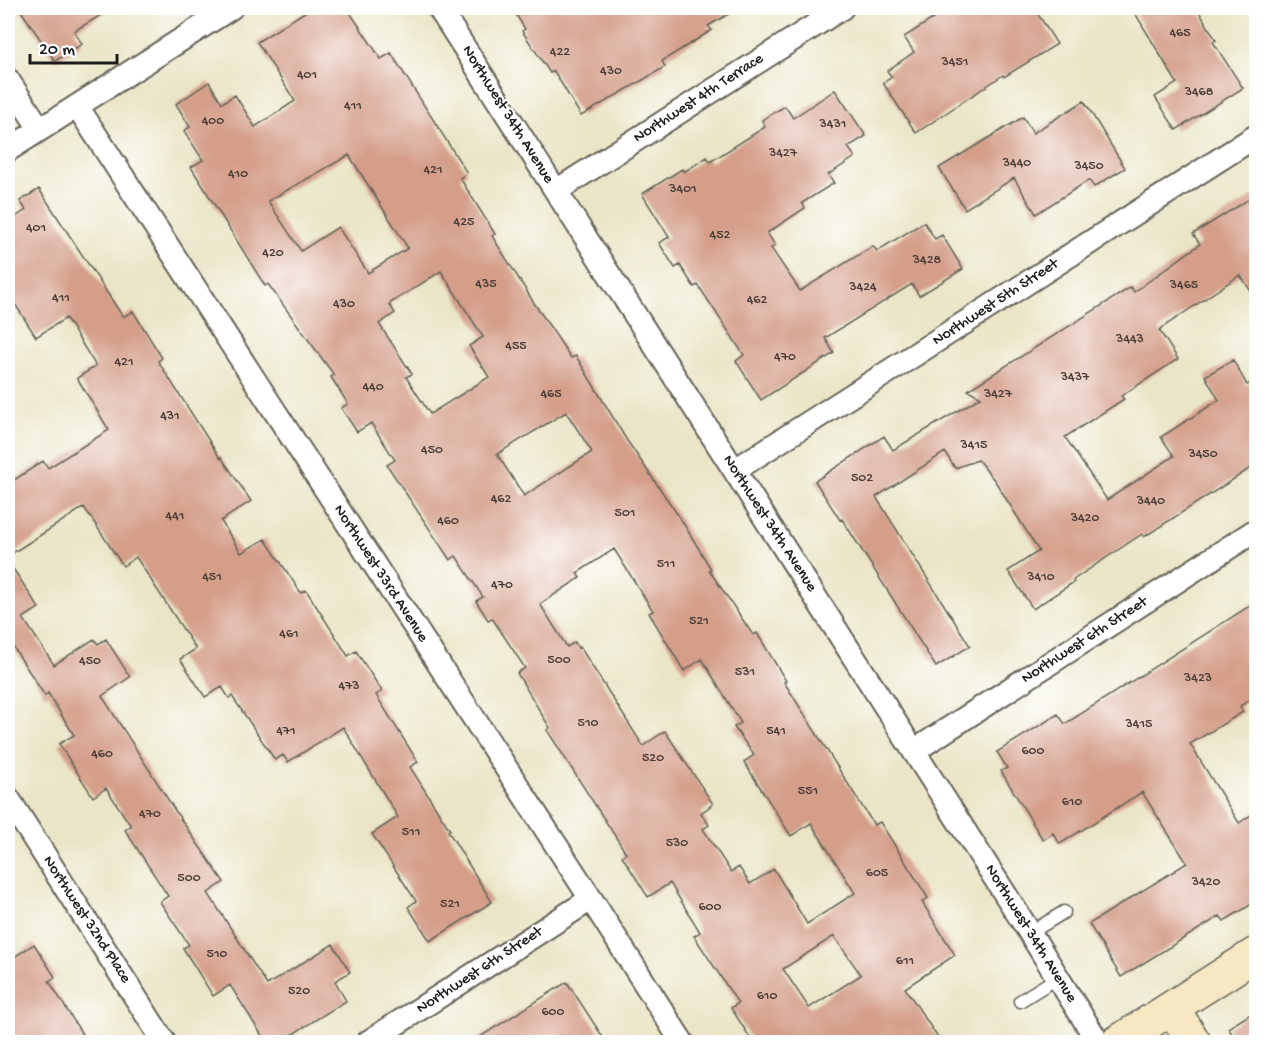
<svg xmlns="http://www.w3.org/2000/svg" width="1264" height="1050" font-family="'Gochi Hand',sans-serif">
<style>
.building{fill:#d49e89;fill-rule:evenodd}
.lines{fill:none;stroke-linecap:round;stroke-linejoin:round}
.lane-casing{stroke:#646258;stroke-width:15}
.street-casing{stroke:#646258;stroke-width:26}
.secondary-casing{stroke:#646258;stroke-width:36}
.lane{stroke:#fff;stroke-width:12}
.street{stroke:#fff;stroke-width:22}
.secondary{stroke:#f7e8c3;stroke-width:33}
.labels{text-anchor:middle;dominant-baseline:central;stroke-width:4.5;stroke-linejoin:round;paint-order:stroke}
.number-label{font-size:14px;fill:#4a3c37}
.street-label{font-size:16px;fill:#1c1c1c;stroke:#fff}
</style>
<rect width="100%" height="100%" fill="#fff"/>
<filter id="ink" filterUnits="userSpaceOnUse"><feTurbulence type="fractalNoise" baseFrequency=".0167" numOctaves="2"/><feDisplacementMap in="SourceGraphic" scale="12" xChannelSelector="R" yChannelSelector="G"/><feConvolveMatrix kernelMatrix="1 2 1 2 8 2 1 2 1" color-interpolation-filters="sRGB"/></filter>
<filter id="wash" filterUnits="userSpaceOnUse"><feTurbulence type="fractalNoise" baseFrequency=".008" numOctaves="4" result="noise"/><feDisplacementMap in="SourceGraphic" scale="24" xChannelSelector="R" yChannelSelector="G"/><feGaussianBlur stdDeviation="1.35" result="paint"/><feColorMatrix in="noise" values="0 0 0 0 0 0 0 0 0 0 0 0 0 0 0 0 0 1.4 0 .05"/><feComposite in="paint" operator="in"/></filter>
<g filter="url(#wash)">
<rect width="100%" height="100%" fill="#eae5c6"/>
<g id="blocks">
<path class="building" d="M19,8h94l-39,23 8,13 -27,17z
M311,8h36l34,51 10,-6 76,120 -7,5 35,56 -3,2 42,67 37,55 5,-2 50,83 56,82 29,48 -2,1 44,65 4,-2 29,48 -2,1 90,143 6,-3 48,76 -6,4 33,53 -50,33 36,54h-188l-22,-34 7,-5 -44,-67 6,-4 -30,-49 -22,14 -26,-41 4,-3 -79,-123 3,-2 -33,-55 8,-5 -33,-50 -4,2 -12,-19 7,-4 -27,-41 -6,4 -63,-95 8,-5 -24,-37 -14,9 -16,-24 7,-4 -17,-27 3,-2 -66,-91 -3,2 -74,-119 12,-7 -19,-29 6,-4 -14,-23 33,-22 13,21 13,-8 20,32 40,-26 -38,-59zM349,155l59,93 -40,25 -30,-46 -37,24 -33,-50zM441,271l42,66 -14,9 20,31 -59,37 -24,-37 6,-3 -33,-50 16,-11 -6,-9zM566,412l26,40 -68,44 -27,-42zM614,549l39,62 -4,2 35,58 18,-12 39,64 -7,4 20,28 -10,7 47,74 20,-13 44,70 -48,31 -33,-55 -24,15 -11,-17 -8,5 -28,-43 6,-4 -8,-12 12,-9 -48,-73 -22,15 -63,-99 -2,1 -3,-6 -8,5 -27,-43 40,-26 -3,-5zM834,936l27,39 -52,33 -26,-39z
M512,8h227l-31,18 4,4 -50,31 3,6 -84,49 -27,-45 -4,2 -28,-42 3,-2z
M950,8h84l23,36 -53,33 -1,-2 -87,58 -33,-50 9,-6 -5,-6 27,-19 -10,-15z
M1132,8h65l19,32 -3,2 30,46 -67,42 -21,-33 22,-14z
M835,90l31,46 -18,11 7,10 -27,18 6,8 -32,20 3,5 -38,25 8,12 -4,3 29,43 73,-45 4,5 47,-29 11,17 7,-4 21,34 -44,27 -7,-12 -87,54 9,15 -73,47 -25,-39 8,-6 -46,-70 -4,2 -14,-22 -5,3 -16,-25 10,-6 -27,-43 40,-25 2,3 23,-15 3,5 55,-35 -3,-7 23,-14 8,12z
M1084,101l41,67 -31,19 -5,-7 -53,34 -22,-36 -49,31 -26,-41 84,-51 10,16z
M39,189l84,128 10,-6 29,47 -4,3 62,97 1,-1 30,44 -30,20 20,32 24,-14 36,54 5,-3 42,66 8,-5 26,40 -6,4 42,67 -8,5 40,63 -2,1 44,71 -62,39 -22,-34 8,-6 -44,-67 26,-17 -55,-90 -55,35 -5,-7 -8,5 -43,-64 -3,2 -7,-11 -17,10 -25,-38 16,-10 -60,-92 -13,9 -39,-59 -76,49v-72l35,-23 5,7 61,-38 -32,-52 19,-12 -30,-48 -30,19 -28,-44v-71l18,-12 -6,-9z
M1257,194v106l-17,-25 -81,55 19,29 -57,37 3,3 -59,38 42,63 67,-44 -13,-19 58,-37 -14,-24 28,-16 14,25 10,-5v84l-113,73 -2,-3 -69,46 1,2 -41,27 -25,-38 31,-20 -44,-70 -17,-21 -23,8 -10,-16 -69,45 94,149 -34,21 -94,-148 -2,1 -25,-39 69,-45 9,14 88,-53 -13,-7 163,-103 3,5 66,-48 -7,-10z
M8,561l31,47 -16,10 31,47 40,-26 4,5 8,-5 24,38 -28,19 76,119 46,67 -16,11 59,92 66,-41 17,28 -15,9 11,20 -66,41h-14l-36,-57 -17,11 -30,-48 6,-3 -29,-43 8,-6 -43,-66 6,-4 -25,-38 -13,9 -34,-53 15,-9 -26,-42 -3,3 -37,-57z
M1257,601v95l-17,10 3,6 -53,32 49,79 18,-12v90l-33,20 -4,-5 -99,61 -32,-53 98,-61 -45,-71 -82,52 -7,-11 -10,7 -42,-69 6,-3 -10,-16 61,-38 7,10z
M34,944l21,33 -6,4 38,61h-79v-81z
M567,982l39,60h-134z
M1257,1010v32h-19l-10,-14z"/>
</g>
</g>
<g filter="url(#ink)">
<use href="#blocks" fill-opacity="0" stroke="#646258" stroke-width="1.5"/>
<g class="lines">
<defs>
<path id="lane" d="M1030,933l34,-21
M1020,1001l37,-23"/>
<path id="street" d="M439,8l591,925 68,109
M8,80l32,49
M77,106l514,793 91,143
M8,150l223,-142
M556,191l286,-183
M735,470l521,-334
M914,751l342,-221
M8,798l156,244
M368,1042l223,-143"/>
<path id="secondary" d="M1172,1008l22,34
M1118,1042l138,-88"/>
</defs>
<use href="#lane" class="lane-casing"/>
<use href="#street" class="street-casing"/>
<use href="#secondary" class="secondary-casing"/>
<use href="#lane" class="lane"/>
<use href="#street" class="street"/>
<use href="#secondary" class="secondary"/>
</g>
</g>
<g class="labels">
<g class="number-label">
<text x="1180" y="33">465</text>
<text x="560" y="52">422</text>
<text x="955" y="62">3451</text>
<text x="611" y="71">430</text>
<text x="307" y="75">401</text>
<text x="1199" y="92">3468</text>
<text x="353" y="106">411</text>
<text x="213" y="121">400</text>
<text x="833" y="124">3431</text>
<text x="783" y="153">3427</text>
<text x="1017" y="163">3440</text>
<text x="1089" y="166">3450</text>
<text x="433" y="170">421</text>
<text x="238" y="174">410</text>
<text x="683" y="189">3401</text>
<text x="464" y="222">425</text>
<text x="36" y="228">401</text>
<text x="720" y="235">452</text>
<text x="273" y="253">420</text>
<text x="927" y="260">3428</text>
<text x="486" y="284">435</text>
<text x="1184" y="285">3465</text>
<text x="863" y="287">3424</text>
<text x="61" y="298">411</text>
<text x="757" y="300">462</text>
<text x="344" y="304">430</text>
<text x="1130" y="339">3443</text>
<text x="516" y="346">455</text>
<text x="785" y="357">470</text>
<text x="124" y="362">421</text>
<text x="1075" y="377">3437</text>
<text x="373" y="387">440</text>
<text x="551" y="394">465</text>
<text x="998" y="394">3427</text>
<text x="170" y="416">431</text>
<text x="974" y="445">3415</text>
<text x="432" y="450">450</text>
<text x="1203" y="454">3450</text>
<text x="862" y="478">502</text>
<text x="501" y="499">462</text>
<text x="1151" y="501">3440</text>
<text x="625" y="513">501</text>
<text x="175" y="516">441</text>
<text x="1085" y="518">3420</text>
<text x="448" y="521">460</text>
<text x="666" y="564">511</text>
<text x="212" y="577">451</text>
<text x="1041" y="577">3410</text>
<text x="502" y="585">470</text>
<text x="699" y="621">521</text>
<text x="289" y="634">461</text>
<text x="559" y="660">500</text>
<text x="90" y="661">450</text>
<text x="745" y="672">531</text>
<text x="1198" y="678">3423</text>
<text x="349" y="686">473</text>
<text x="588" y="723">510</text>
<text x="1139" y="724">3415</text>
<text x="286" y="731">471</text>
<text x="776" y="731">541</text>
<text x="1033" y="751">600</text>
<text x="102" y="754">460</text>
<text x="653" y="758">520</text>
<text x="808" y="791">551</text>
<text x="1072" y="802">610</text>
<text x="150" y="814">470</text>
<text x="411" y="832">511</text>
<text x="677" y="843">530</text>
<text x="877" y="873">605</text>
<text x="189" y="878">500</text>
<text x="1206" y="882">3420</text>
<text x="450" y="904">521</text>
<text x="710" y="907">600</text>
<text x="217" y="954">510</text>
<text x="905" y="961">611</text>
<text x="299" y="991">520</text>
<text x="767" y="996">610</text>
<text x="553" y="1012">600</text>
</g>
<g class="street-label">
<text transform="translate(699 99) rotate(-33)">Northwest 4th Terrace</text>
<text transform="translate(507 115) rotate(58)">Northwest 34th Avenue</text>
<text transform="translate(996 303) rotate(-33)">Northwest 5th Street</text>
<text transform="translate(769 524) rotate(57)">Northwest 34th Avenue</text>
<text transform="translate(380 574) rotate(57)">Northwest 33rd Avenue</text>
<text transform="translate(1085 641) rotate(-33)">Northwest 6th Street</text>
<text transform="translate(86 920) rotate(57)">Northwest 32nd Place</text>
<text transform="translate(1030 934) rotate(58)">Northwest 34th Avenue</text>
<text transform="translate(480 971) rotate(-33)">Northwest 6th Street</text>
</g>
</g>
<rect width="1264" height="1050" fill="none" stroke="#fff" stroke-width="30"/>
<path d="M30 54v9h87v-9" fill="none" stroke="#1c1c1c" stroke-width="3"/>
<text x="39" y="54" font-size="18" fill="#1c1c1c" stroke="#ffffff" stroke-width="4.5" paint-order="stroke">20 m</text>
</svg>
